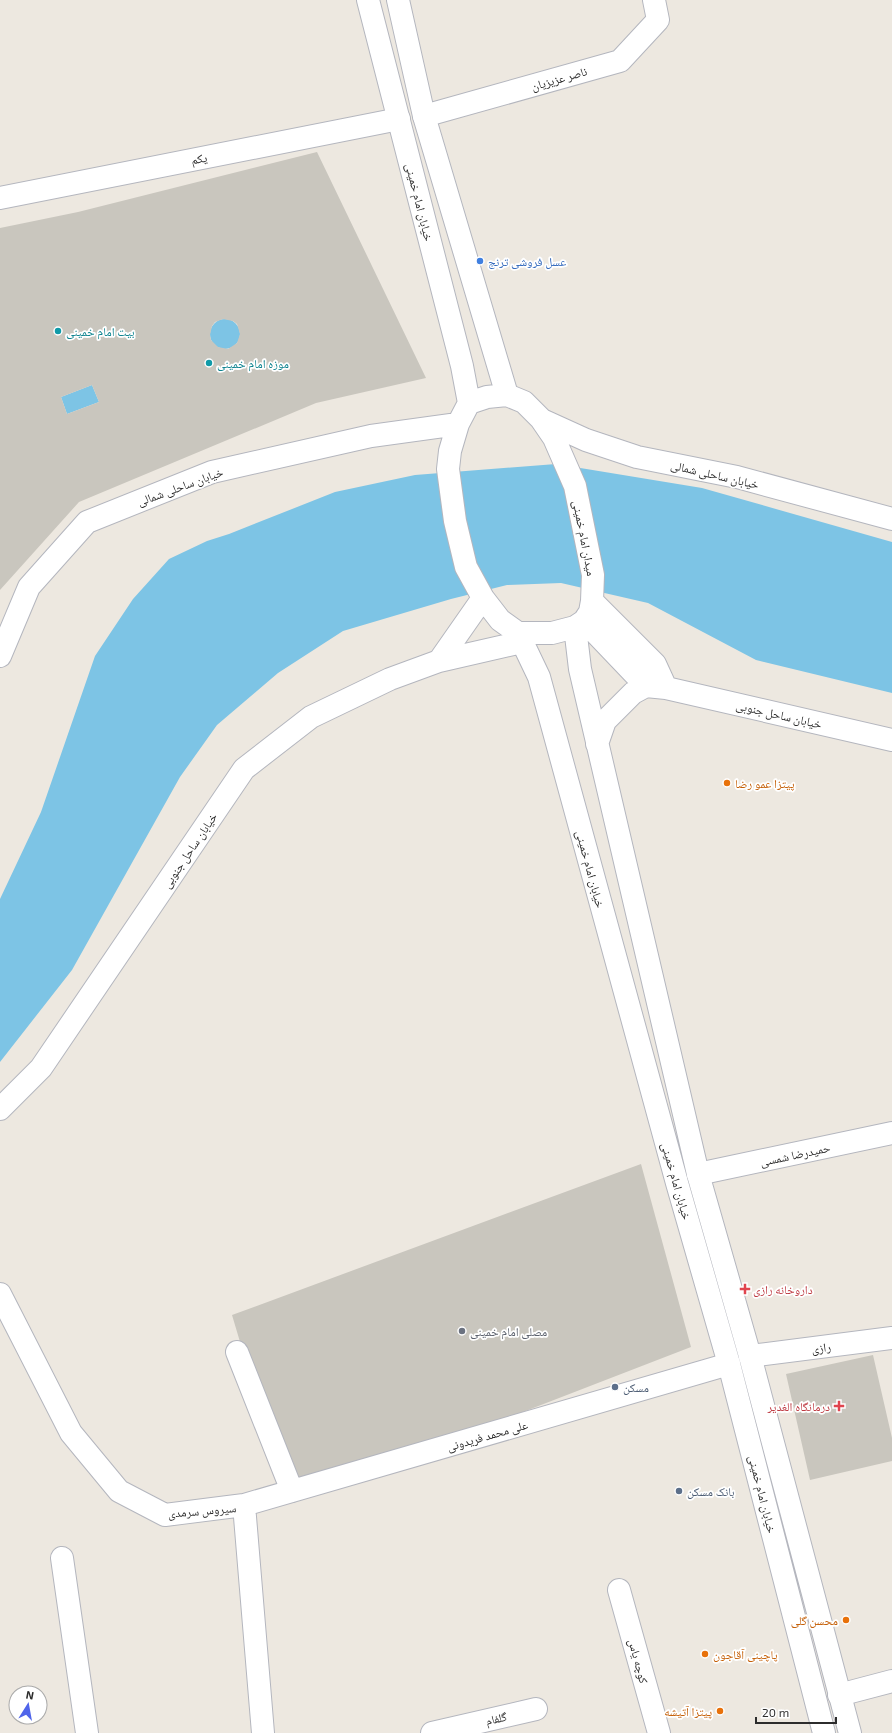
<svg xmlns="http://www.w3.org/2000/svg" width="892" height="1733" font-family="'Exo 2','Noto Naskh Arabic',sans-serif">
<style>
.water{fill:#7dc4e5}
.building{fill:#c9c6be;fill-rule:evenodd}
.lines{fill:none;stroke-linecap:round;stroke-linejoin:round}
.street-casing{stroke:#b4b6be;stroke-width:24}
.secondary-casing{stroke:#b4b6be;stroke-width:24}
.street{stroke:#fff;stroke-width:22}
.secondary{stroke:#fff;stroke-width:22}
.shop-dot{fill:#3f7fe0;stroke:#fff;stroke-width:1.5}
.culture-dot{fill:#0f9aa8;stroke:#fff;stroke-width:1.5}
.food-dot{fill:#e8710a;stroke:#fff;stroke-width:1.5}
.health-dot{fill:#e0444e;stroke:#fff;stroke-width:1.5}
.worship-dot{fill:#6b7280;stroke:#fff;stroke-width:1.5}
.service-dot{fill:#5c6f8a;stroke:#fff;stroke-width:1.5}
.labels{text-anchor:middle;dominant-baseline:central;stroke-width:3.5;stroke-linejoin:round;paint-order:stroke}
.street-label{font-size:12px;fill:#2c2c2c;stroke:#fff}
.shop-label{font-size:12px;fill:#366cbe;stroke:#fff;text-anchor:start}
.culture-label{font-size:12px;fill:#0d838f;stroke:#fff;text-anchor:start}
.food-label{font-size:12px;fill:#c56008;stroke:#fff;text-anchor:start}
.health-label{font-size:12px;fill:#be3a42;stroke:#fff;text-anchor:start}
.worship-label{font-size:12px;fill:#5b616d;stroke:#fff;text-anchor:start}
.service-label{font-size:12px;fill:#4e5e75;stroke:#fff;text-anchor:start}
</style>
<rect width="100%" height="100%" fill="#ede8e0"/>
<path class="water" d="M210 334a15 15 0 1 1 30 0a15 15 0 1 1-30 0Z
M92,385l7,17 -32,12 -6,-17z
M556,464l146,24 190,54v151l-136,-33 -108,-57 -87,-20 -54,2 -56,14 -108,32 -65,42 -61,52 -37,52 -108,193 -72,92v-163l41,-87 54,-156 38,-57 36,-40 38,-18 22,-7 106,-42 80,-17z"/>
<path class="building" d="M317,152l109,226 -110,25 -237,99 -79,88v-362l78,-16zM223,319l10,2 4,3 3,10 -3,9 -9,6 -10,-2 -7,-7 -1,-5 2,-9 3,-4zM92,385l7,17 -32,12 -6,-17z
M641,1164l50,183 -403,156 -56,-188z
M873,1355l19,83v23l-82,19 -24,-106z"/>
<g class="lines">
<defs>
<path id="street" d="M424,116l196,-55 38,-41 -4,-20
M0,198l399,-79
M698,1174l194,-41
M0,1294l71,139 48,58 46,24 79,-10 485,-141
M237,1352l55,139
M750,1356l142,-18
M244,1505l19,228
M62,1558l25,175
M619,1590l40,143
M839,1695l53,-14
M432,1733l104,-24"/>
<path id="secondary" d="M368,0l94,366 7,37
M398,0l26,116 83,279
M507,395l17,7 17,17 13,19 21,48 18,89 -1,26 -2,11 -6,9 -9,6 -23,6h-34l-18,-13 -17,-22 -17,-31 -11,-46 -7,-52 2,-18 8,-27 11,-21 18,-6z
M542,420l44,20 51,17 100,20 155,42
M592,601l63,63 11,24
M584,621l62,65 20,2 226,52
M575,627l5,42 118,505 52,182 100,377
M518,633l21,44 138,506 52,181 95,369
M0,656l29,-69 58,-65 125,-50 159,-36 87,-12
M439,661l44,-63
M597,744l8,-23 28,-28 13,-7
M0,1109l41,-41 203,-299 67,-52 79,-38 49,-18 83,-19"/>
</defs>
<use href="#street" class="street-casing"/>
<use href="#secondary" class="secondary-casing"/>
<use href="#street" class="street"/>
<use href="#secondary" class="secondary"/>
</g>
<circle class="shop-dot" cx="480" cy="261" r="4"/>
<g class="culture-dot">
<circle cx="58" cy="331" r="4"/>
<circle cx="209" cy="363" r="4"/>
</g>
<g class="food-dot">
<circle cx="727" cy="783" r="4"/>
<circle cx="846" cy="1620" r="4"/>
<circle cx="705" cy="1654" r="4"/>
<circle cx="720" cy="1711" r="4"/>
</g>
<g class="health-dot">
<path d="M743 1283h4v4h4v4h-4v4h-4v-4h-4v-4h4z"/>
<path d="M837 1400h4v4h4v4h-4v4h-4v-4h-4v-4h4z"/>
</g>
<circle class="worship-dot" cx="462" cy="1331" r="4"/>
<g class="service-dot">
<circle cx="615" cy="1387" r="4"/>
<circle cx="679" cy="1491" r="4"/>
</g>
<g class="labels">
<g class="street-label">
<text transform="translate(559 78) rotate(-16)">ناصر عزیزیان</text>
<text transform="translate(199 158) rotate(-11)">یکم</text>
<text transform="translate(420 202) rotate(76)">خیابان امام خمینی</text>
<text transform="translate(715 474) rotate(13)">خیابان ساحلی شمالی</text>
<text transform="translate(180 486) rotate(-20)">خیابان ساحلی شمالی</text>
<text transform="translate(585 538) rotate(79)">میدان امام خمینی</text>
<text transform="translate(779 714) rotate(13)">خیابان ساحل جنوبی</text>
<text transform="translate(189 850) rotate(-56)">خیابان ساحل جنوبی</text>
<text transform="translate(591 869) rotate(75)">خیابان امام خمینی</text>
<text transform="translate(795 1154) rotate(-12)">حمیدرضا شمسی</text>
<text transform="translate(677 1181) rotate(74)">خیابان امام خمینی</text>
<text transform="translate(821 1347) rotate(-7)">رازی</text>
<text transform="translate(487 1435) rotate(-16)">علی محمد فریدونی</text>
<text transform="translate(763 1494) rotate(76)">خیابان امام خمینی</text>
<text transform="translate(202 1510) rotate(-5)">سیروس سرمدی</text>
<text transform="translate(639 1661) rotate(75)">کوچه یاس</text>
<text transform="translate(496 1718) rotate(-13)">گلفام</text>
</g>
<g class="shop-label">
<text x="488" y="261">عسل فروشی ترنج</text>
</g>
<g class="culture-label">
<text x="66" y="331">بیت امام خمینی</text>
<text x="217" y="363">موزه امام خمینی</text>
</g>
<g class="food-label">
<text x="735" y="783">پیتزا عمو رضا</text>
<text x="838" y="1620" text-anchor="end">محسن گلی</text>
<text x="713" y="1654">پاچینی آقاجون</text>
<text x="712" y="1711" text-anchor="end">پیتزا آتیشه</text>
</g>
<g class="health-label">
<text x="753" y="1289">داروخانه رازی</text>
<text x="830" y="1406" text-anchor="end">درمانگاه الغدیر</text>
</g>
<g class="worship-label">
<text x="470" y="1331">مصلی امام خمینی</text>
</g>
<g class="service-label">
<text x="623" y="1387">مسکن</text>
<text x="687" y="1491">بانک مسکن</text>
</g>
</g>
<g transform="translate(28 1705) rotate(11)"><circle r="19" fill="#ffffff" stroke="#ababab"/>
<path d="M0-3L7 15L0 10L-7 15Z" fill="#5065ea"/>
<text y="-6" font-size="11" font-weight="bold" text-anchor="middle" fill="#2c2c2c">N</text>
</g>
<path d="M756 1717v6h80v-6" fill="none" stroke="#2c2c2c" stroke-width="2"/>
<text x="762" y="1717" font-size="12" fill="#2c2c2c" stroke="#ffffff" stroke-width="3" paint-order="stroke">20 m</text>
</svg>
